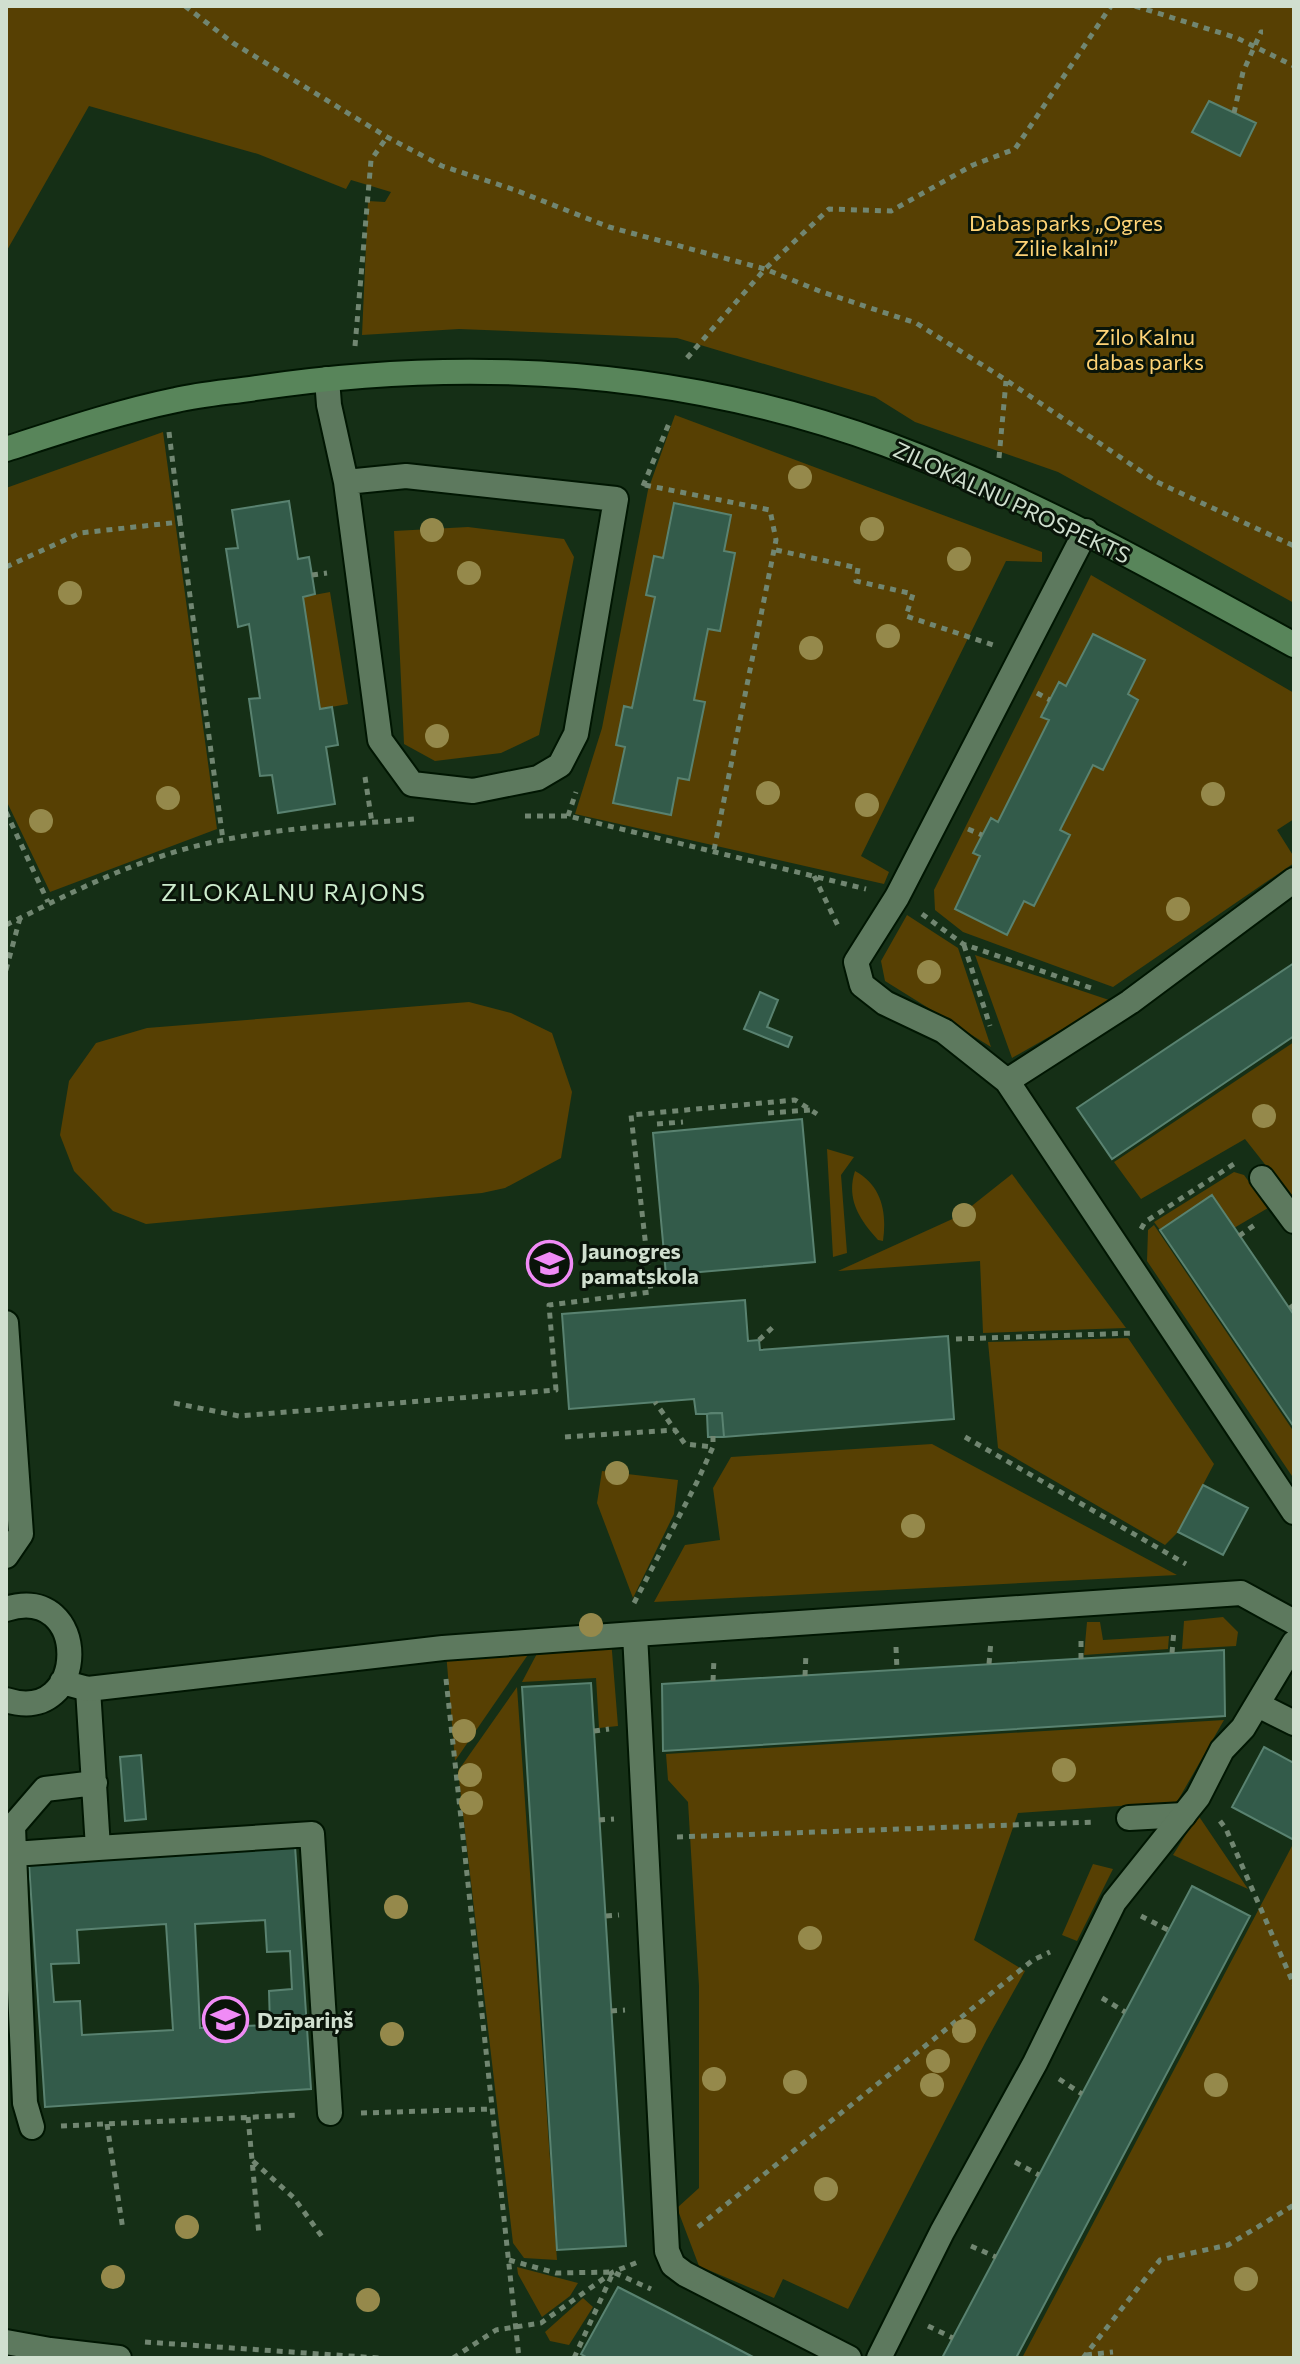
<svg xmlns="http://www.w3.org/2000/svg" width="1300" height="2364" font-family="Commissioner,sans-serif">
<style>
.green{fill:#574003}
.building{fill:#335b4a;stroke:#598270;stroke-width:2;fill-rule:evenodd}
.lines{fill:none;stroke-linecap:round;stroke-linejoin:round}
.lane-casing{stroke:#001602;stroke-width:28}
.street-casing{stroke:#001602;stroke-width:28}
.secondary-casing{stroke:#001602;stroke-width:28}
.path{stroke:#718671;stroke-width:5;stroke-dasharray:6 6;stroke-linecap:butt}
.lane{stroke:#5d795e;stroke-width:24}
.street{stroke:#5d795e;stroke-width:24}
.secondary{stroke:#58855a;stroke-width:24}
.tree{fill:#95894b}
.labels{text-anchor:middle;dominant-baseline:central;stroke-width:6;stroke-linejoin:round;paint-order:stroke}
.park-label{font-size:22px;fill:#fed376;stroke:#091409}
.street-label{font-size:22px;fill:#d0dfcf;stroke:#091409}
.poi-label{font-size:22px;font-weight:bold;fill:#d0dfcf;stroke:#091409;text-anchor:start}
.neighbourhood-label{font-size:24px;letter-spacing:2px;fill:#cdeccd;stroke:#091409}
</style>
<rect width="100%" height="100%" fill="#152f16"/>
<path class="green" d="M6,6h1288v597l-236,-131 -143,-50 -40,-25 -198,-59 -218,-9 -97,6 6,-134 17,1 6,-10 -40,-12 -5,9 -88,-35 -169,-48 -83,146z
M675,415l367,137v10l-36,-1 -145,295 28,16 -5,12 -309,-70 27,-86 46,-238z
M163,432l54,397 -167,63 -44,-92v-312z
M468,527l96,12 10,18 -35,178 -38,18 -66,8 -31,-17 -10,-213z
M1091,575l203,118v126l-17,11 17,27v6l-181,124 -150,-55 -28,-22 -1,-20z
M330,592l18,112 -28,5 -17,-112z
M907,915l51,33 33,99 -106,-66 -4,-20z
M975,955l137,46 -100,57z
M469,1002l42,11 41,20 20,59 -11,66 -56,30 -23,5 -336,31 -33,-13 -39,-40 -14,-36 9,-54 27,-38 51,-15z
M1294,1042v159l-49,-62 -104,60 -27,-37z
M827,1149l27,8 -13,18 6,78 -14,4z
M855,1171c27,15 32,41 28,70l-5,-1c-19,-21 -32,-41 -23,-69z
M1234,1172l10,3 24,33 -34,20 -22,-33 -52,35 -6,-8z
M1012,1174l114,154 -143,5 -3,-72 -142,10 121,-55z
M1154,1225l140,207v47l-147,-218 1,-31z
M1128,1338l86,126 -36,68 -13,13 -167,-97 -10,-106z
M932,1444l245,131 -523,27 31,-57 35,-5 -7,-52 18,-31z
M602,1471l76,9 -4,34 -41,84 -36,-95z
M1223,1617l15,15 -2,14 -54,3 2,-28z
M1087,1622h13l3,18 66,-4 -1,13 -84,6z
M611,1639l7,87 -19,2 -3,-50 -74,4 20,-38z
M536,1643l-81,118 -9,-109z
M517,1687l40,573 -33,-2 -11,-15 -55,-472z
M1224,1720l-47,82 -159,11 -44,127 51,31 -40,72 -137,266 -65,-30 -9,19 -75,-32 -22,-58 22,-20v-202l-11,-184 -20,-22 -2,-26z
M1198,1815l50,74 -75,-34z
M1292,1846l2,1v511h-272z
M1093,1864l20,5 -36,72 -15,-6z
M517,2267l61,16 -8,13 -28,21 -24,-43z
M583,2298l10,9 -24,38 -19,-4 -5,-9z"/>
<path class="building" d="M1209,101l47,22 -16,33 -48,-24z
M289,501l9,58 11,-2 3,18 3,19 -12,3 17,112 12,-2 6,38 -12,2 9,57 -57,9 -6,-38 -12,1 -11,-77 11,-1 -11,-74 -11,3 -12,-78 12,-1 -6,-38z
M674,503l57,12 -7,36 11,2 -15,78 -12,-2 -14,71 11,2 -16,78 -11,-2 -7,37 -58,-12 12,-56 -9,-2 8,-39 8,2 23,-111 -9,-2 4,-19 4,-20 9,2z
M1093,634l52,26 -17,34 10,6 -35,70 -10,-5 -33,65 10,5 -36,71 -10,-5 -17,34 -52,-26 25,-53 -7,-3 18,-35 7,4 51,-102 -8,-3 18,-35 7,4z
M1294,963v73l-182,123 -35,-51z
M760,992l18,8 -11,27 25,10 -4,10 -44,-18z
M802,1119l13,143 -149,13 -13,-142z
M1212,1195l82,120v112l-134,-197z
M745,1300l3,41 11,-1 1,10 188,-14 6,83 -230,18 -2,-24 -26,1 -2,-15 -125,10 -7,-95z
M711,1413h11l2,24h-16l-1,-23z
M1203,1485l45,23 -25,47 -45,-23z
M1224,1650l1,66 -562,35 -1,-67z
M591,1683l35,563 -69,4 -35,-563z
M1264,1747l30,16v77l-62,-33z
M141,1755l5,64 -21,2 -5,-64z
M295,1846l16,243 -266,18 -16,-243zM265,1920l2,32 23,-1 2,38 -23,2 1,34 -70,3 -5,-104zM166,1924l7,106 -91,5 -2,-34 -26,1 -3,-38 28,-1 -2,-33z
M1192,1886l58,30 -234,442h-74z
M618,2287l47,24 90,47h-167l-7,-4z"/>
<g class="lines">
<defs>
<path id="lane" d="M6,1323l15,211 -15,22
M88,1689l10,159 -84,6 -1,-28 32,-37 50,-6
M1129,1818l55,-3
M98,1848l214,-14 18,279
M14,1854l11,249 7,24"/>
<path id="street" d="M327,379l2,26 17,77 34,258 32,44 61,7 65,-13 22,-13 16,-31 40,-235 -210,-23 -60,6
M1086,531l-189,366 -41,65 6,23 23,18 59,28 63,50 287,431
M1007,1081l123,-79 164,-122
M1262,1178l32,43
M6,1609c85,-27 84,118 0,91
M635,1634l606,-41 53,29
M62,1682l26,7 355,-41 192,-14 32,617 6,14 12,9 164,84
M1258,1705l36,18
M6,2342l44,8 69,8
M879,2358l63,-126 93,-169 79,-161 84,-105 24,-47 21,-22 51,-85"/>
<path id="secondary" d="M6,449c56,-18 112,-37 170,-49 26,-6 54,-8 80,-12 214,-32 426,-19 630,56 143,53 275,128 408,201"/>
</defs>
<use href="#lane" class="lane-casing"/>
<use href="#street" class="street-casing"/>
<use href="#secondary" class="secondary-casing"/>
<path class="path" d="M185,6l48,37 154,94 55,29 73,24 94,37 156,42 57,23 94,31 90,57 151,102 137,64
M1135,6l102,32 57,28
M1234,113l9,-41 18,-40h2
M355,346l16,-186 16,-23
M687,358l78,-89 64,-60 62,2 82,-46 42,-16 96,-143
M169,432l11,90
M999,458l7,-77
M645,485l125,25 6,30 -62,310
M643,486l27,-65
M776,550l82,18 -2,13 57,13 -7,22 87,29
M6,567l74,-34 100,-11 43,318
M312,575l15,-2
M1037,693l13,7
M365,777l7,46
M6,812l42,90
M525,816h43l298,73
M568,816l8,-24
M968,829l14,6
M814,876l25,52
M922,914l41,30 128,44
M6,925c51,-25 102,-52 156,-69 81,-27 169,-30 253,-37
M964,945l26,81
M6,970l14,-52
M768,1113l42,-3
M657,1124l26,-2
M1141,1229l4,-7 89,-58
M1239,1236l17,-12
M1290,1308l4,-3
M956,1339l179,-6
M759,1340l14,-13
M174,1403l65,13 317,-26 -7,-85 102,-13 -20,-177 164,-15 22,14
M713,1436v11
M565,1437l110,-7
M965,1437l221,127
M634,1603l63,-121 16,-35 -28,-3 -30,-42
M896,1647l1,23
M1172,1653l2,-23
M1081,1659v-23
M989,1664l2,-23
M805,1676l1,-23
M446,1679l73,679
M713,1681l1,-23
M594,1731l15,-2
M599,1820l15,-1
M1220,1821l6,8 68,156
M677,1837l419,-15
M606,1916l13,-1
M1141,1916l27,14
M1102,1998l23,14
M611,2011l14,-1
M1059,2079l23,15
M361,2113l131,-4
M248,2117l11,118
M107,2124l16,106
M61,2126l238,-11
M253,2161l41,37 29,40
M1015,2162l24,13
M698,2227l335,-267 17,-8
M971,2246l25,11
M509,2260l47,13 57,-1 38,17
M928,2326l25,12
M145,2342l234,16
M1086,2355l27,-3
M453,2358l43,-28 45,-7 72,-51 25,-10
M574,2358l38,-83
M1083,2358l77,-98 68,-15 66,-40"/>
<use href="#lane" class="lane"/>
<use href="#street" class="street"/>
<use href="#secondary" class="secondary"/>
</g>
<g class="tree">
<circle cx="800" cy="477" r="12"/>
<circle cx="872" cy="529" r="12"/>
<circle cx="432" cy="530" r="12"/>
<circle cx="959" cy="559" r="12"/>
<circle cx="469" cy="573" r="12"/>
<circle cx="70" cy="593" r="12"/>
<circle cx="888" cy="636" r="12"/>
<circle cx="811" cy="648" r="12"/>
<circle cx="437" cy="736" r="12"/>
<circle cx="768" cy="793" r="12"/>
<circle cx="1213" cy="794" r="12"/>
<circle cx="168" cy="798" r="12"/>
<circle cx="867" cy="805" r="12"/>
<circle cx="41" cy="821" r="12"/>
<circle cx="1178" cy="909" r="12"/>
<circle cx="929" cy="972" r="12"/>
<circle cx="1264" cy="1116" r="12"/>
<circle cx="964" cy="1215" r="12"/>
<circle cx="617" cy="1473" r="12"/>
<circle cx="913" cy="1526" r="12"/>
<circle cx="591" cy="1625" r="12"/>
<circle cx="464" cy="1731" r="12"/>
<circle cx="1064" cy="1770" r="12"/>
<circle cx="470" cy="1775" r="12"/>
<circle cx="471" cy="1803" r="12"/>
<circle cx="396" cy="1907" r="12"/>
<circle cx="810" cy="1938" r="12"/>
<circle cx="964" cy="2031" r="12"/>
<circle cx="392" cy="2034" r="12"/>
<circle cx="938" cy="2061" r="12"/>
<circle cx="714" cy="2079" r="12"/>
<circle cx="795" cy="2082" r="12"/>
<circle cx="932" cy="2085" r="12"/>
<circle cx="1216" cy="2085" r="12"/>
<circle cx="826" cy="2189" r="12"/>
<circle cx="187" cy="2227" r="12"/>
<circle cx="113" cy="2277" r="12"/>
<circle cx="1246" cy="2279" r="12"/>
<circle cx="368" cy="2300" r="12"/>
</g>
<defs>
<symbol id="school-ring" viewBox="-11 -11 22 22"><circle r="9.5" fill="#091409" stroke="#f08bf6" stroke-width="1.5"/><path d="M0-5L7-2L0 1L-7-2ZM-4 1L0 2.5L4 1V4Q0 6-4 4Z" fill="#f08bf6"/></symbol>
</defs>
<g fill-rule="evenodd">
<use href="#school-ring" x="524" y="1238" width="51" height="51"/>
<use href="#school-ring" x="200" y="1994" width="51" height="51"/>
</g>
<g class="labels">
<g class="park-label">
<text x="1066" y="222">Dabas parks „Ogres<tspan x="1066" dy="25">Zilie kalni”</tspan></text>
<text x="1145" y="336">Zilo Kalnu<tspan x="1145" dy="25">dabas parks</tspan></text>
</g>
<g class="street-label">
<text transform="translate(1012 502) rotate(25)">ZILOKALNU PROSPEKTS</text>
</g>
<g class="poi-label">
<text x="581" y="1250">Jaunogres<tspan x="581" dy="25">pamatskola</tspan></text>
<text x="257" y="2019">Dzīpariņš</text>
</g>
<g class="neighbourhood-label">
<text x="294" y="891">ZILOKALNU RAJONS</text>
</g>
</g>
<rect width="1300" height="2364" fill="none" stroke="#d0dfcf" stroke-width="16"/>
</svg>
